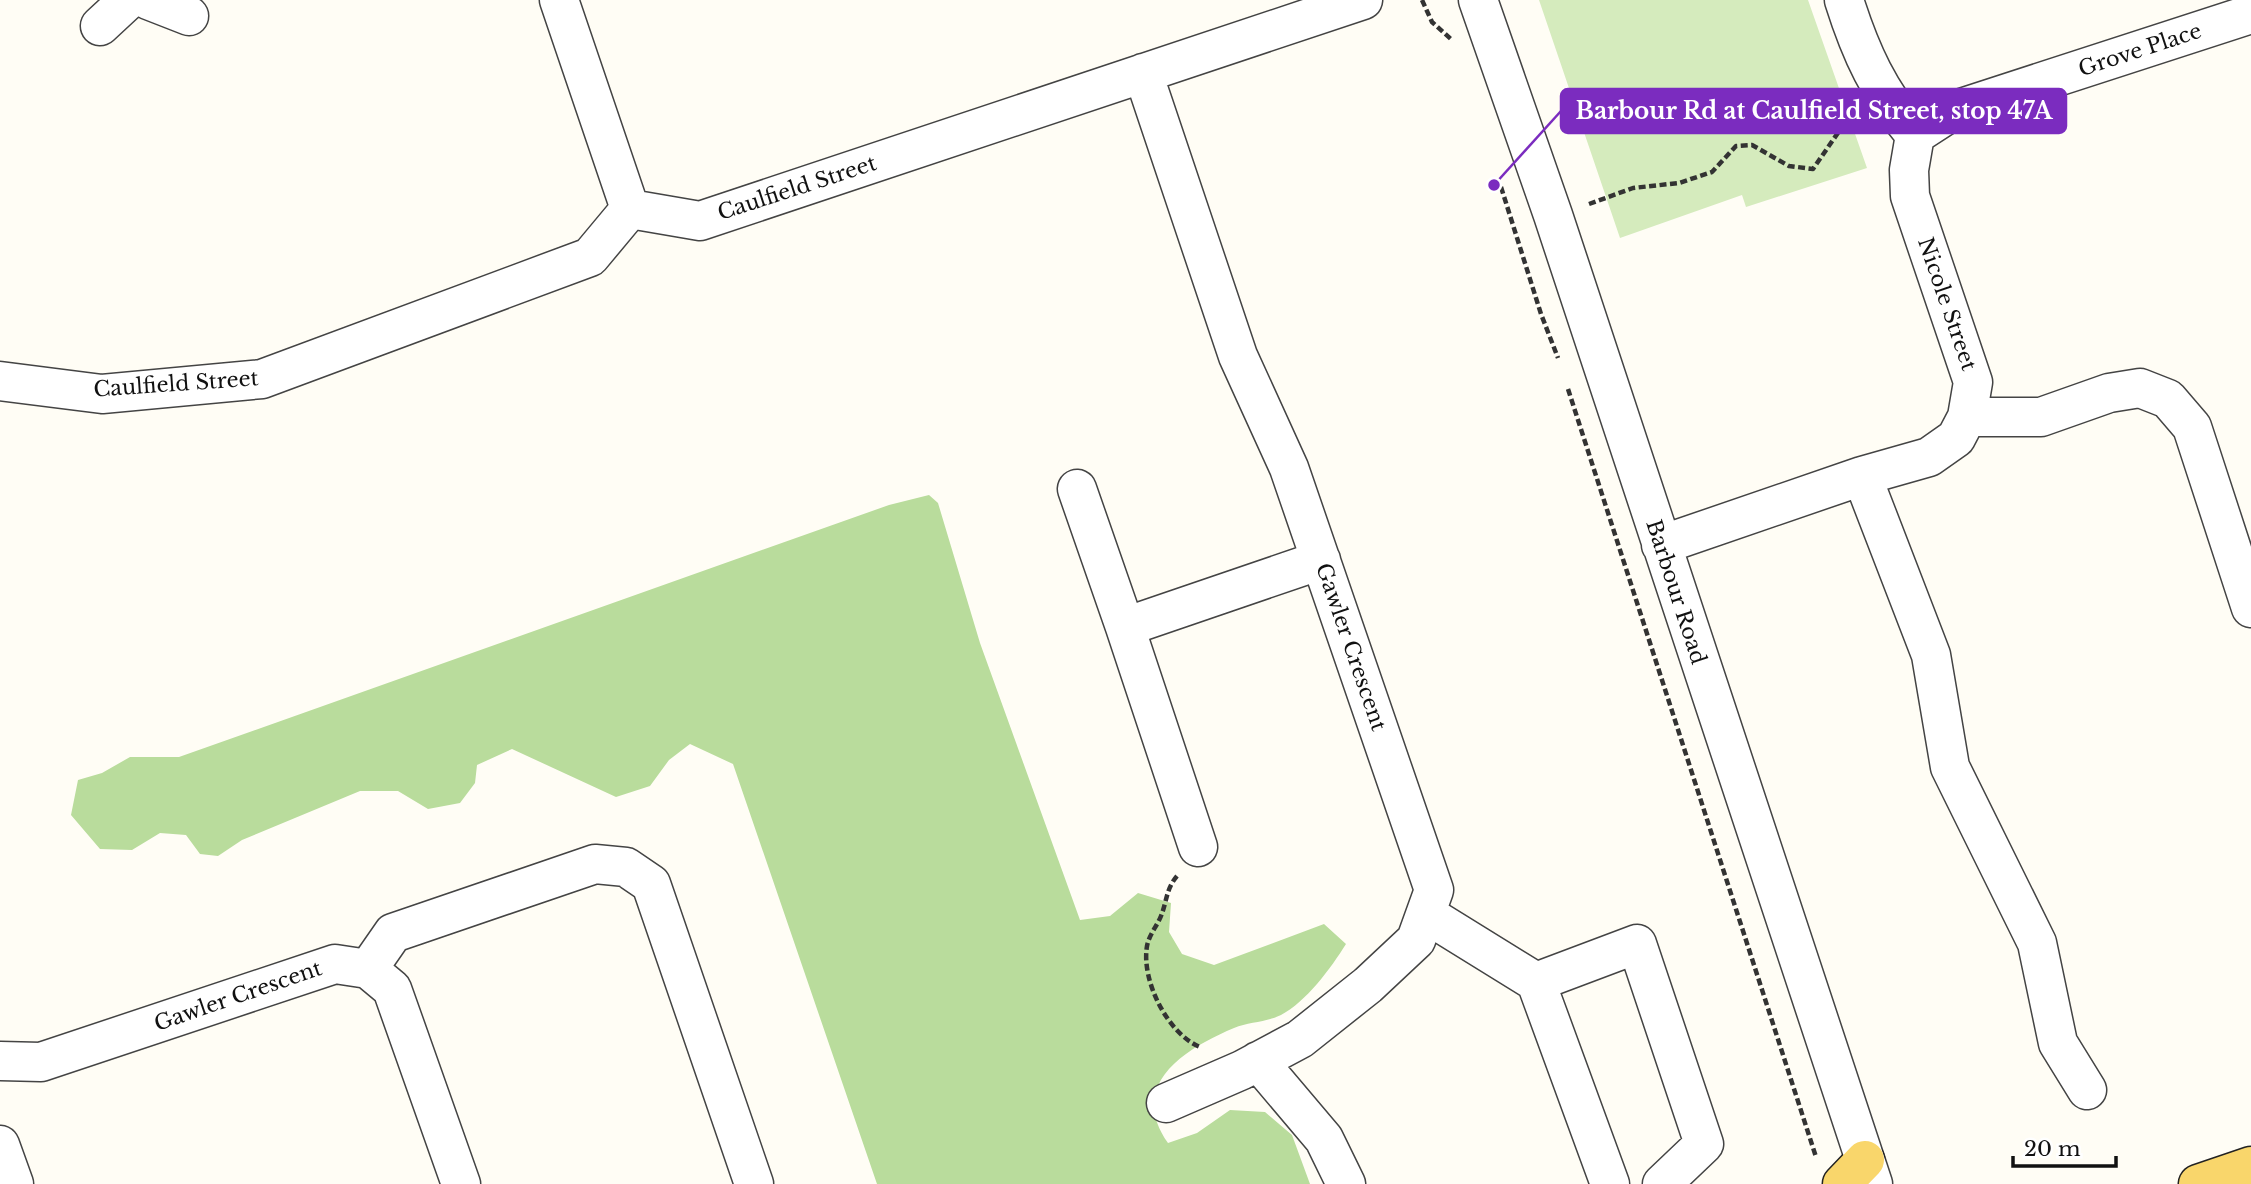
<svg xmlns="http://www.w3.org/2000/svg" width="2251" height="1184" font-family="'Libre Baskerville',serif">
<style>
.green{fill:#d5ebbd}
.forest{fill:#b9dc9c}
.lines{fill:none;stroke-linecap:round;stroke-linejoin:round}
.minor-casing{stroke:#444;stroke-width:41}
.major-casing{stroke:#222;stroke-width:41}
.path{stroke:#333;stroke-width:4.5;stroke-dasharray:7 3.5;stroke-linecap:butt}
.minor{stroke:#fff;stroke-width:38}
.major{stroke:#f9d66b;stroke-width:38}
.labels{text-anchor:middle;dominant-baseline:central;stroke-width:7;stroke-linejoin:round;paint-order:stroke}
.street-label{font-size:21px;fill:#111;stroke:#fff}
.leader{fill:none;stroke:#7b2cbf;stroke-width:2.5}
.callout-dot{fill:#7b2cbf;stroke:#fff;stroke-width:2.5}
.callout{fill:#7b2cbf;stroke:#7b2cbf;stroke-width:2.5}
.callout-label{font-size:23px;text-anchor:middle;font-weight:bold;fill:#fff}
</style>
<rect width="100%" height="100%" fill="#fffdf5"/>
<path class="green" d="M1539,0h269l59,168 -121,39 -4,-12 -122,43z"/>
<path class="forest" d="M929,495l9,8 42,140 100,277 30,-4 28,-23 33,10 -2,29 13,22 32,11 110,-41 22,20c-15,24 -40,58 -65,71 -14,7 -32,7 -47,13 -50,21 -107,57 -66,115l29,-10 33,-23 35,2 27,23 18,49h-433l-144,-420 -43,-20 -21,16 -19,26 -34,11 -104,-48 -35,16 -2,18 -15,20 -32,6 -30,-18h-38l-118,49 -24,16 -18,-2 -14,-19 -26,-2 -28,17 -32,-1 -29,-34 7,-35 24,-7 28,-16h49l710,-252z"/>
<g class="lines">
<defs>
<path id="minor" d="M148,0l41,16
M559,0l71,209
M1478,0l75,215 320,969
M100,26l28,-26
M1143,73l95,283 51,112 145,422 -18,50 -48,45 -68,54 -58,31 -76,33
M1915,135l37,-24 299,-97
M0,381l102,13 160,-15 328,-122 40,-48 70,12 663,-221
M1967,417h74l68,-24 31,-5 28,11 24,28 59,181
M1862,476l69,179 19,112 87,176 21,100 29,47
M1077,489l48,138
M1661,545l201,-69 67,-19 27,-19 11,-21 6,-35 -63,-186 -1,-26 6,-35c-36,-43 -54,-81 -71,-135
M1198,847l-73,-220 196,-67
M1426,914l110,68 74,202
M368,969l25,-36 202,-69 31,3 25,17 103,300
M1536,982l101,-38 67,200 -42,40
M0,1061l41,1 294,-98 33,5 24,20 69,195
M1258,1061l66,78 22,45
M0,1145l14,39"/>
<path id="major" d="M1842,1184l23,-24
M2198,1184l53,-18"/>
</defs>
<use href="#minor" class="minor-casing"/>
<use href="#major" class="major-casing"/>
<path class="path" d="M1422,0l10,22 20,18
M1501,187l40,127 17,44
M1589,204l44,-16 46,-5 33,-11 24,-26 16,-1 37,21 24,3 31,-45 15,-8
M1568,389l248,768
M1177,876c-11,13 -10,25 -16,40 -4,10 -12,19 -14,30 -6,35 21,88 53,101"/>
<use href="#minor" class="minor"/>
<use href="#major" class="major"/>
</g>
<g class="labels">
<g class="street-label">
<text transform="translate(2140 50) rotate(-18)">Grove Place</text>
<text transform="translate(797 188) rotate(-18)">Caulfield Street</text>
<text transform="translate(1947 304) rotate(71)">Nicole Street</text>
<text transform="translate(176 384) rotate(-4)">Caulfield Street</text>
<text transform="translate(1676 592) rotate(72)">Barbour Road</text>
<text transform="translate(1351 647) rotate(71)">Gawler Crescent</text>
<text transform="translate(238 996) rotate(-19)">Gawler Crescent</text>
</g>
</g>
<path class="leader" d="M1494 185L1561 111"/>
<circle class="callout-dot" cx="1494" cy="185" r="7"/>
<rect class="callout" x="1561" y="89" width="505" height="44" rx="7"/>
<g class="callout-label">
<text x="1814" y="119">Barbour Rd at Caulfield Street, stop 47A</text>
</g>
<path d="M2013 1156v10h103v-10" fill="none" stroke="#111111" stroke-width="3.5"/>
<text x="2024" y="1156" font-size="21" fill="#111111" stroke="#ffffff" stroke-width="5" paint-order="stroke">20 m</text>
</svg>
